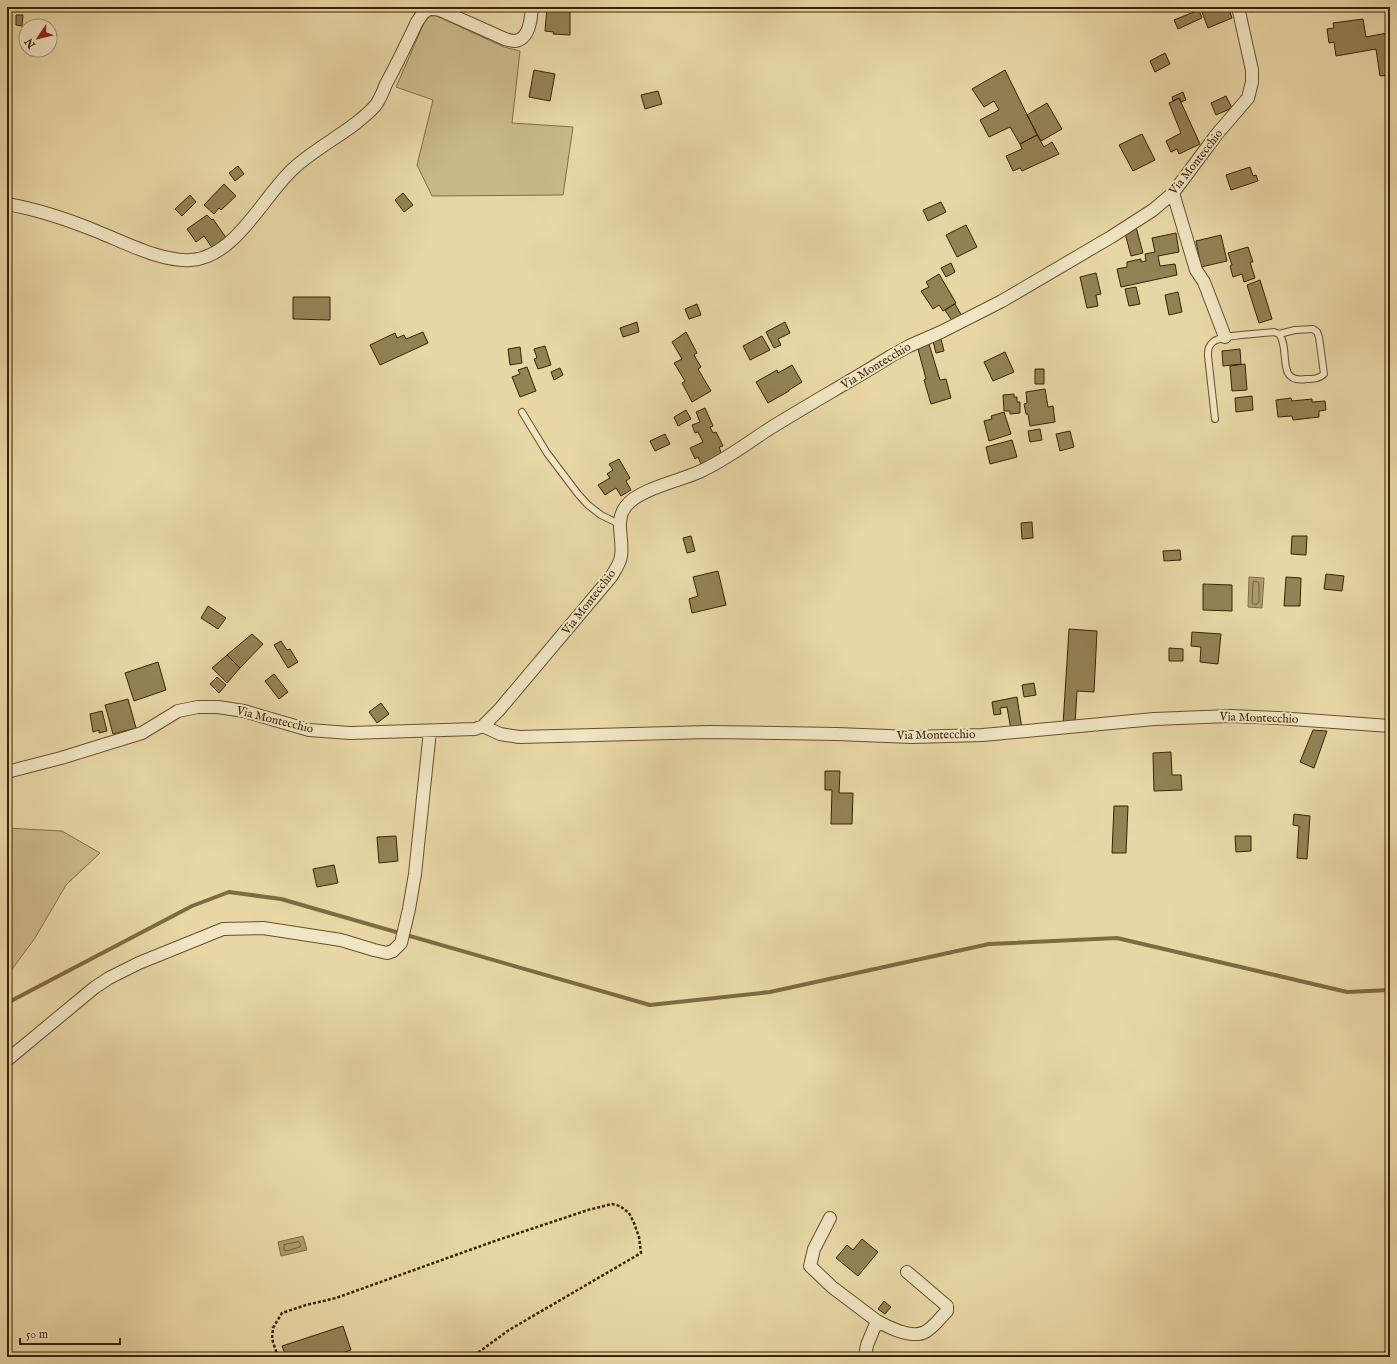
<svg xmlns="http://www.w3.org/2000/svg" width="1397" height="1364" font-family="'IM FELL English',serif">
<style>
.green{fill:#cab889;stroke:#826e45}
.water{fill:#ad9a6d;stroke:#7f6a42}
.lines{fill:none;stroke-linecap:round;stroke-linejoin:round}
.shore{stroke:#745e37;stroke-width:1}
.stream{stroke:#7f6a42;stroke-width:4}
.building{fill:#948156;stroke:#3a2301}
.lane-casing{stroke:#66502a;stroke-width:8}
.street-casing{stroke:#66502a;stroke-width:14}
.path{stroke:#3a2301;stroke-width:2.5;stroke-dasharray:3 2;stroke-linecap:butt}
.lane{stroke:#f0e5c4;stroke-width:6}
.street{stroke:#f0e5c4;stroke-width:12}
.labels{text-anchor:middle;dominant-baseline:central;stroke-width:4;stroke-linejoin:round;paint-order:stroke}
.street-label{font-size:12px;fill:#3a2301;stroke:#f0e5c4}
</style>
<rect width="100%" height="100%" fill="#e8d7a5"/>
<filter id="stains"><feTurbulence type="fractalNoise" baseFrequency=".005" numOctaves="4"/><feColorMatrix values="0 0 0 0 .2 0 0 0 0 .09 0 0 0 0 .02 0 0 0 .5 -.17"/></filter>
<radialGradient id="worn" r=".72"><stop offset=".6" stop-color="#630" stop-opacity="0"/><stop offset="1" stop-color="#630" stop-opacity=".3"/></radialGradient>
<path class="green" d="M430,16h7l67,31 16,4 -8,72 61,4 -10,68 -131,1 -15,-31 16,-65 -37,-13 28,-64z
M7,828l55,3 38,22 -34,32 -31,53 -28,38z"/>
<path class="water" d="M1249,577l15,1 -2,30 -14,-1z
M303,1236l4,14 -26,6 -3,-14z"/>
<g class="lines">
<path class="shore" d="M1254,581l4,1 1,1v19l-2,2h-4l-1,-2 1,-19z
M299,1242l2,3 -1,2 -14,4 -2,-1v-5z"/>
<path class="stream" d="M7,1003l185,-97 37,-14 52,7 369,106 120,-13 219,-48 128,-6 230,54 43,-2"/>
</g>
<path class="building" d="M547,7h23v28l-17,-1 1,-2 -9,-1z
M1213,7h15l4,11 -24,10 -6,-16z
M1250,7h22l-21,5z
M1199,10l3,8 -24,11 -4,-9z
M16,15h7l-1,11 -6,-1z
M1363,19l3,18 21,-4 3,21v21l-10,1 -4,-27 -40,7 -2,-14 -5,1 -2,-14 7,-1 -1,-5z
M1165,53l5,11 -15,8 -5,-11z
M534,70l21,4 -5,27 -21,-4z
M1005,70l32,65 -17,9 -10,-17 -21,10 -9,-17 19,-10 -5,-9 -10,6 -12,-18z
M658,91l4,13 -17,5 -4,-14z
M1183,92l3,8 -5,2 -2,-4 -6,3 -1,-4z
M1226,96l6,12 -16,7 -5,-12z
M1179,98l21,46 -21,10 -2,-5 -6,3 -5,-11 15,-8 -12,-30z
M1047,103l15,26 -21,12 -14,-26z
M1142,134l13,26 -22,11 -14,-26z
M1037,135l7,12 8,-5 7,12 -37,17 -2,-3 -7,3 -7,-15 16,-7 -2,-5z
M238,166l6,8 -9,7 -6,-8z
M1250,167l3,9 3,-1 2,6 -27,9 -5,-15z
M224,184l12,12 -15,14 -2,-2 -5,6 -10,-9z
M403,193l10,12 -9,7 -9,-12z
M190,195l6,7 -14,14 -7,-7z
M941,202l5,10 -18,9 -5,-11z
M207,215l5,5 1,-1 14,20 -14,10 -9,-13 -8,6 -9,-13z
M966,225l11,22 -20,10 -11,-22z
M1136,227l7,26 -12,3 -6,-23z
M1176,233l3,19 -21,4 2,10 15,-2 2,11 -56,12 -4,-18 10,-2v-5l14,-3v3l5,-1 -1,-7 10,-2 -3,-14z
M1221,235l6,26 -26,6 -5,-26z
M1248,247l5,15h-3l5,16 -11,4 -2,-8 -9,3 -3,-11 2,-1 -4,-12z
M951,263l4,9 -9,5 -5,-9z
M1096,273l5,21 -5,1 2,11 -11,2 -7,-31z
M939,274l17,29 -13,8 -4,-6 -6,4 -12,-18 8,-4 -3,-5z
M1260,280l12,39 -13,4 -12,-38z
M1136,287l4,17 -11,2 -4,-17z
M1178,292l4,20 -13,3 -4,-20z
M293,297h37v23l-37,-1z
M697,304l4,11 -12,4 -4,-10z
M955,304l8,14 -9,6 -9,-14z
M637,322l2,10 -16,5 -3,-9z
M785,322l5,11 -12,6 3,6 -7,3 -8,-16z
M423,332l5,11 -48,22 -10,-20 25,-12 2,5 7,-3 2,4z
M686,332l11,21 -3,2 7,12 -3,2 13,22 -19,11 -10,-19 3,-2 -11,-18 8,-4 -10,-17z
M762,336l8,14 -20,10 -7,-14z
M941,339l3,12 -8,2 -3,-12z
M929,344l11,36 6,-1 5,19 -20,6 -7,-24 2,-1 -8,-30z
M545,346l6,19 -13,4 -4,-10 3,-1 -3,-9z
M520,347l2,16 -12,2 -2,-16z
M1240,349l1,15 -18,2 -1,-15z
M1005,352l9,20 -21,9 -9,-19z
M1245,364l2,26 -15,1 -2,-25z
M792,365l10,17 -13,8v1l-21,12 -12,-21 21,-12 1,3z
M527,367l9,24 -16,6 -8,-20 8,-3 -2,-4z
M560,368l3,7 -9,5 -3,-8z
M1035,369h9v15h-9z
M1045,389l3,18 5,-1 2,16 -25,4 -2,-12h-2l-2,-10 3,-1 -1,-11z
M1014,394v3h3v5h3v11l-10,1v-3h-6l-1,-16z
M1252,396l1,14 -17,2 -1,-14z
M1291,398l1,3 20,-2v3l13,-1 1,9 -7,1v6l-26,3 -1,-4 -14,1 -2,-17z
M705,408l8,18 -3,1 3,6 3,-1 7,14 -4,1 3,8 -21,9 -3,-7 -3,2 -5,-11 13,-6 -5,-10 -3,1 -3,-8 8,-3 -4,-10z
M686,410l5,9 -13,7 -4,-9z
M1004,412l7,22 -22,7 -5,-20 8,-2 -1,-3z
M1040,429l2,11 -12,2 -2,-11z
M1070,431l4,16 -14,4 -4,-17z
M665,434l5,10 -15,7 -5,-10z
M1012,440l5,17 -27,7 -4,-17z
M619,459l11,19 -4,3 5,9 -10,6 -5,-8 -11,7 -7,-10 12,-7 -3,-4 6,-4 -4,-6z
M1032,522l1,16 -11,1 -1,-16z
M691,536l4,15 -8,2 -4,-15z
M1292,536h15l-1,19 -15,-1z
M1180,550l1,10 -17,1 -1,-10z
M718,571l8,34 -34,8 -3,-14 9,-3 -5,-19z
M1326,574l18,2 -2,15 -18,-2z
M1286,577l15,1 -1,28h-16z
M1203,584l29,1v26l-29,-1z
M208,606l18,12 -8,11 -17,-11z
M1069,629l28,2 -3,61 -17,-1 -2,33 -12,1z
M1192,632l29,2 -3,30 -18,-2 1,-15 -10,-1z
M252,634l11,10 -23,24 -13,-13z
M281,641l6,9 3,-1 8,13 -10,6 -14,-23z
M1169,648l14,1v12h-14z
M227,655l13,13 -13,15 -15,-15z
M158,662l8,28 -32,11 -9,-28z
M274,674l14,18 -9,7 -14,-18z
M217,677l9,8 -7,8 -9,-9z
M1034,683l2,12 -12,2 -2,-12z
M1017,697l5,32 -11,1 -4,-23 -7,1 1,6 -7,1 -2,-13z
M128,699l8,29 -23,6 -8,-29z
M381,703l8,11 -12,9 -8,-11z
M102,711l5,20 -8,2v-3l-6,2 -3,-18z
M1313,730l14,1 -13,37 -14,-6z
M1171,752l1,23h9l1,15 -28,1 -1,-38z
M825,771h15l-1,22h14l-1,31h-21l1,-34h-7z
M1114,806h14l-2,47h-14z
M1294,814l16,2 -3,43 -10,-1 2,-32 -6,-1z
M396,836l2,25 -19,2 -2,-26z
M1235,836h16v15l-15,1z
M334,865l4,18 -21,4 -4,-18z
M862,1239l16,13 -20,24 -22,-18 11,-13 6,5z
M884,1301l7,6 -6,7 -7,-5z
M343,1326l8,24 -19,7h-46l-4,-11z"/>
<g class="lines">
<defs>
<path id="lane" d="M522,412l25,41 31,41 10,11 13,10 18,9
M1215,419l-7,-63c0,-6 0,-10 5,-14 9,-8 48,-8 61,-10l5,2 16,-4 18,-1 4,3 2,5 5,37c-5,5 -11,5 -18,5 -31,5 -15,-30 -27,-45"/>
<path id="street" d="M1173,193l23,77 8,12 21,55
M7,204c29,5 62,16 89,27 28,11 65,31 95,29 45,-3 72,-64 103,-92 25,-23 58,-37 81,-62 5,-6 8,-15 11,-22 11,-20 21,-41 31,-62l6,-9 7,-5 10,2 65,29c3,1 7,2 10,2 15,-2 16,-23 17,-34
M483,726l17,8 19,3 190,-5 128,2 75,3 71,-2 171,-16 76,-3 48,2 112,8
M7,772l54,-14 81,-25 36,-22 20,-4h20l26,4 65,19 41,3 125,-4 8,-3 16,-16 112,-133c4,-7 9,-13 10,-21 3,-17 -7,-35 5,-50 13,-17 53,-25 73,-34 25,-11 47,-28 70,-43 40,-25 82,-48 122,-73l18,-10 32,-14 61,-31 109,-64 42,-27 20,-17 44,-59 31,-36 4,-16v-12l-14,-63
M7,1060l87,-72 15,-10 30,-15 84,-34 40,-1 78,12 33,10 13,3 6,-2 8,-8 8,-34 6,-35 15,-143
M830,1218l-16,31 -4,17 22,21 45,34 -10,24 -2,12
M877,1321c11,6 35,18 48,11 9,-5 15,-14 22,-21v-5l-40,-34"/>
</defs>
<use href="#lane" class="lane-casing"/>
<use href="#street" class="street-casing"/>
<path class="path" d="M278,1357l-6,-18 1,-11 9,-15 24,-8 30,-7 156,-56 96,-32 24,-6 8,2 9,7 5,10 5,14 2,16 -132,77 -37,27"/>
<use href="#lane" class="lane"/>
<use href="#street" class="street"/>
</g>
<g class="labels">
<g class="street-label">
<text transform="translate(1196 162) rotate(-52)">Via Montecchio</text>
<text transform="translate(876 366) rotate(-31)">Via Montecchio</text>
<text transform="translate(589 602) rotate(-52)">Via Montecchio</text>
<text transform="translate(1259 718) rotate(2)">Via Montecchio</text>
<text transform="translate(275 720) rotate(14)">Via Montecchio</text>
<text transform="translate(936 735) rotate(-1)">Via Montecchio</text>
</g>
</g>
<rect width="1397" height="1364" fill="none" stroke="#e8d7a5" stroke-width="24"/>
<rect x="8" y="8" width="1381" height="1348" fill="none" stroke="#3a2301" stroke-width="2"/>
<rect x="12" y="12" width="1373" height="1340" fill="none" stroke="#3a2301"/>
<g transform="translate(38 38) rotate(235)"><circle r="19" fill="#f0e5c4" stroke="#a79776"/>
<path d="M0-3L7 15L0 10L-7 15Z" fill="#8f2418"/>
<text y="-6" font-size="11" font-weight="bold" text-anchor="middle" fill="#3a2301">N</text>
</g>
<path d="M20 1338v6h100v-6" fill="none" stroke="#3a2301" stroke-width="2"/>
<text x="26" y="1338" font-size="12" fill="#3a2301" stroke="#f0e5c4" stroke-width="3" paint-order="stroke">50 m</text>
<rect width="100%" height="100%" filter="url(#stains)"/>
<rect width="100%" height="100%" fill="url(#worn)"/>
</svg>
